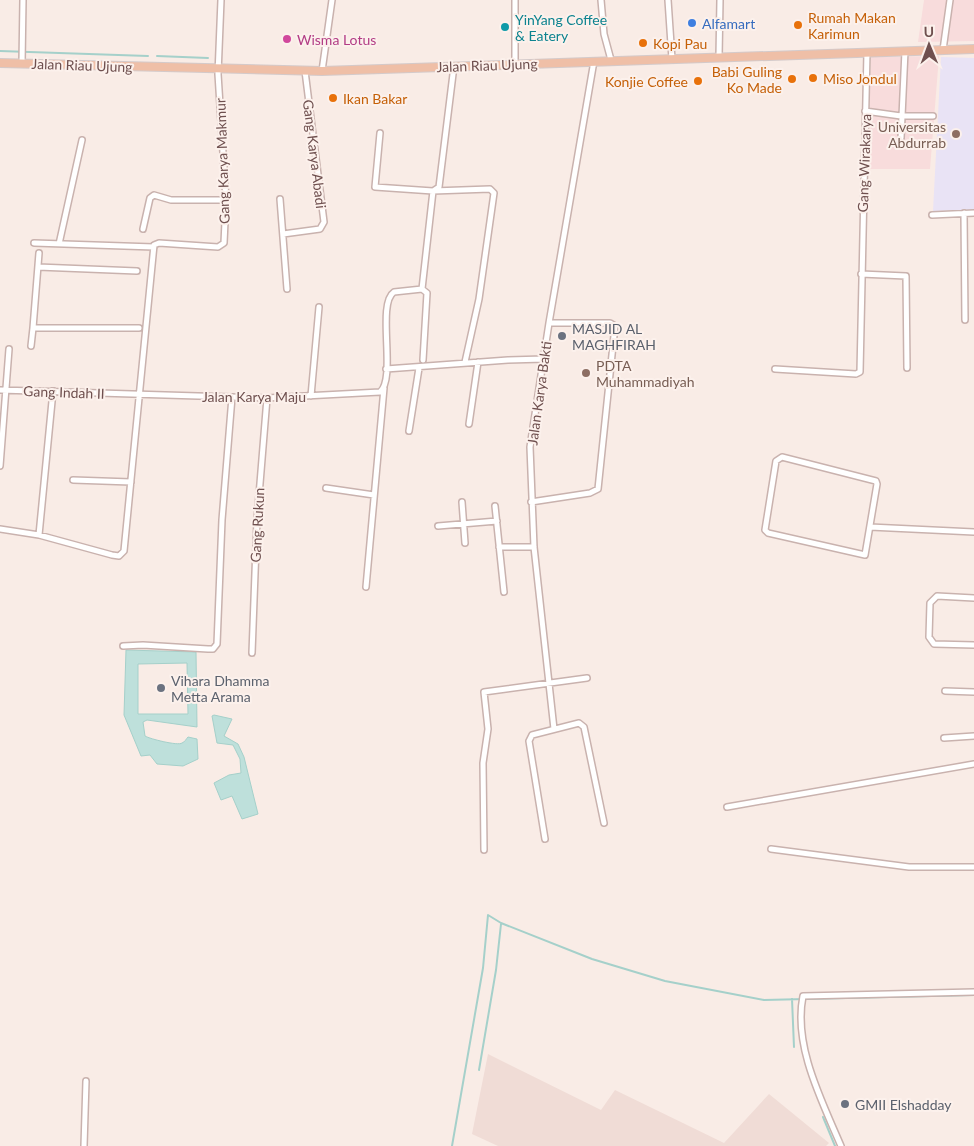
<svg xmlns="http://www.w3.org/2000/svg" width="974" height="1146" font-family="Lato,sans-serif">
<style>
.residential{fill:#f0dcd6}
.commercial{fill:#f8dcdc}
.education{fill:#e9e3f5}
.water{fill:#bee0db;stroke:#a5d0ca;fill-rule:evenodd}
.lines{fill:none;stroke-linecap:round;stroke-linejoin:round}
.stream{stroke:#a5d0ca;stroke-width:2}
.minor-casing{stroke:#c9b2ae;stroke-width:8}
.primary-casing{stroke:#d4caca;stroke-width:10}
.minor{stroke:#fff;stroke-width:5}
.primary{stroke:#efbfa7;stroke-width:8}
.shop-dot{fill:#3f7fe0;stroke:#fcf1ec;stroke-width:2}
.food-dot{fill:#e8710a;stroke:#fcf1ec;stroke-width:2}
.culture-dot{fill:#0f9aa8;stroke:#fcf1ec;stroke-width:2}
.hotel-dot{fill:#d1479c;stroke:#fcf1ec;stroke-width:2}
.education-dot{fill:#8d6e63;stroke:#fcf1ec;stroke-width:2}
.worship-dot{fill:#6b7280;stroke:#fcf1ec;stroke-width:2}
.labels{text-anchor:middle;dominant-baseline:central;stroke-width:4;stroke-linejoin:round;paint-order:stroke}
.food-label{font-size:14px;fill:#c56008;stroke:#fcf1ec;text-anchor:start}
.culture-label{font-size:14px;fill:#0d838f;stroke:#fcf1ec;text-anchor:start}
.shop-label{font-size:14px;fill:#366cbe;stroke:#fcf1ec;text-anchor:start}
.hotel-label{font-size:14px;fill:#b23c85;stroke:#fcf1ec;text-anchor:start}
.street-label{font-size:14px;fill:#6f504f;stroke:#fcf1ec}
.education-label{font-size:14px;fill:#785e54;stroke:#fcf1ec;text-anchor:end}
.worship-label{font-size:14px;fill:#5b616d;stroke:#fcf1ec;text-anchor:start}
</style>
<rect width="100%" height="100%" fill="#f9ece6"/>
<path class="residential" d="M488,1054l113,56 14,-20 109,53 45,-49 60,49 -3,3h-328l-26,-12z"/>
<path class="commercial" d="M924,0h50v41l-56,1z
M939,56l-9,113h-62l3,-112z"/>
<path class="education" d="M941,57l33,1v152l-41,1z"/>
<path class="water" d="M126,650l70,2 1,75 -50,-7 -4,2 2,14c5,3 33,10 37,7 3,-1 4,-4 6,-6l9,2 1,20 -15,7 -26,-2 -7,-9 -9,1 -17,-41zM187,663l1,51h-50v-50z
M214,715l18,4 -8,17 14,8 6,13 14,57 -16,5 -10,-23 -11,4 -7,-17 15,-8 12,-2 -1,-14 -7,-14 -16,-2 -5,-27z"/>
<g class="lines">
<path class="stream" d="M0,51l148,5
M157,56l51,2
M792,999l2,48
M479,1070l17,-100 5,-46
M823,1117l12,29
M452,1146l31,-178 5,-53 13,8 91,36 73,22 99,19 210,-5"/>
<defs>
<path id="minor" d="M515,0v65
M601,0l3,34 7,26
M668,0l4,59
M943,50l7,-50
M719,57l1,-57
M22,63l1,-63
M322,71l10,-71
M865,111l36,5h32
M380,133l-5,54 58,4 6,-4 15,-121
M901,138l4,-87
M280,199l7,90
M964,213l1,107
M932,215l42,-2
M143,229l7,-31 4,-3 17,5h55
M283,234l37,-5 4,-7 -19,-151
M34,243l120,4
M59,244l23,-104
M39,253l-6,75h106
M38,267l99,4
M861,274l45,2 1,92
M422,289l5,4 -4,67
M31,346l2,-18
M386,369l122,-9 36,-1
M775,369l81,5 4,-2 7,-320
M0,390l267,8 113,-6c17,-14 -4,-88 14,-100l28,-3 11,-98 57,-2 4,4 -15,106 -14,63
M311,396l8,-89
M469,424l9,-62
M409,431l10,-63
M782,457l94,24 1,3 -12,71 -97,-22 -3,-3 11,-69z
M0,466l9,-117
M73,480l58,2
M326,488l48,7
M462,502l3,41
M531,502l59,-9 8,-4 17,-163 -5,-3h-61
M495,506l9,86
M438,526l59,-5
M870,527l104,5
M0,529l39,6 73,20 7,1 5,-5 30,-306 5,-2 59,4 6,-4 2,-43 -8,-126 3,-74
M39,535l14,-144
M499,547h35
M366,587l18,-199
M974,598l-37,-2 -7,7 -1,34 5,7 40,1
M123,646l20,-1 65,4h5l4,-5 5,-124 10,-123
M252,653l5,-133 10,-122
M945,691l29,1
M554,729l-20,-182 -4,-100 19,-124 45,-262
M944,738l30,-2
M727,807l247,-43
M545,839l-16,-98 3,-6 47,-12 5,4 20,96
M771,849l138,18h65
M484,850l-1,-87 5,-34 -4,-37 103,-14
M84,1146l2,-65
M841,1146c-19,-45 -48,-100 -38,-150l171,-4"/>
<path id="primary" d="M0,63l322,8 652,-22"/>
</defs>
<use href="#minor" class="minor-casing"/>
<use href="#primary" class="primary-casing"/>
<use href="#minor" class="minor"/>
<use href="#primary" class="primary"/>
</g>
<circle class="shop-dot" cx="692" cy="23" r="5"/>
<g class="food-dot">
<circle cx="798" cy="25" r="5"/>
<circle cx="643" cy="43" r="5"/>
<circle cx="813" cy="78" r="5"/>
<circle cx="792" cy="79" r="5"/>
<circle cx="698" cy="81" r="5"/>
<circle cx="333" cy="98" r="5"/>
</g>
<circle class="culture-dot" cx="505" cy="27" r="5"/>
<circle class="hotel-dot" cx="287" cy="39" r="5"/>
<g class="education-dot">
<circle cx="956" cy="134" r="5"/>
<circle cx="586" cy="373" r="5"/>
</g>
<g class="worship-dot">
<circle cx="562" cy="336" r="5"/>
<circle cx="161" cy="688" r="5"/>
<circle cx="845" cy="1104" r="5"/>
</g>
<g class="labels">
<g class="food-label">
<text x="808" y="17">Rumah Makan<tspan x="808" dy="16">Karimun</tspan></text>
<text x="653" y="43">Kopi Pau</text>
<text x="782" y="71" text-anchor="end">Babi Guling<tspan x="782" dy="16">Ko Made</tspan></text>
<text x="823" y="78">Miso Jondul</text>
<text x="688" y="81" text-anchor="end">Konjie Coffee</text>
<text x="343" y="98">Ikan Bakar</text>
</g>
<g class="culture-label">
<text x="515" y="19">YinYang Coffee<tspan x="515" dy="16">&amp; Eatery</tspan></text>
</g>
<g class="shop-label">
<text x="702" y="23">Alfamart</text>
</g>
<g class="hotel-label">
<text x="297" y="39">Wisma Lotus</text>
</g>
<g class="street-label">
<text transform="translate(82 65) rotate(2)">Jalan Riau Ujung</text>
<text transform="translate(487 65) rotate(-2)">Jalan Riau Ujung</text>
<text transform="translate(315 154) rotate(83)">Gang Karya Abadi</text>
<text transform="translate(222 161) rotate(-92)">Gang Karya Makmur</text>
<text transform="translate(864 163) rotate(-88)">Gang Wirakarya</text>
<text transform="translate(64 392) rotate(2)">Gang Indah II</text>
<text transform="translate(539 393) rotate(-82)">Jalan Karya Bakti</text>
<text x="254" y="396">Jalan Karya Maju</text>
<text transform="translate(257 525) rotate(-87)">Gang Rukun</text>
</g>
<g class="education-label">
<text x="946" y="126">Universitas<tspan x="946" dy="16">Abdurrab</tspan></text>
<text x="596" y="365" text-anchor="start">PDTA<tspan x="596" dy="16">Muhammadiyah</tspan></text>
</g>
<g class="worship-label">
<text x="572" y="328">MASJID AL<tspan x="572" dy="16">MAGHFIRAH</tspan></text>
<text x="171" y="680">Vihara Dhamma<tspan x="171" dy="16">Metta Arama</tspan></text>
<text x="855" y="1104">GMII Elshadday</text>
</g>
</g>
<g transform="translate(929 45) rotate(359)" stroke="#fcf1ec" stroke-width="4" paint-order="stroke">
<path d="M0-4L9 19L0 12L-9 19Z" fill="#6f504f"/>
<text y="-8" font-size="14" font-weight="bold" text-anchor="middle" fill="#6f504f">U</text>
</g>
</svg>
